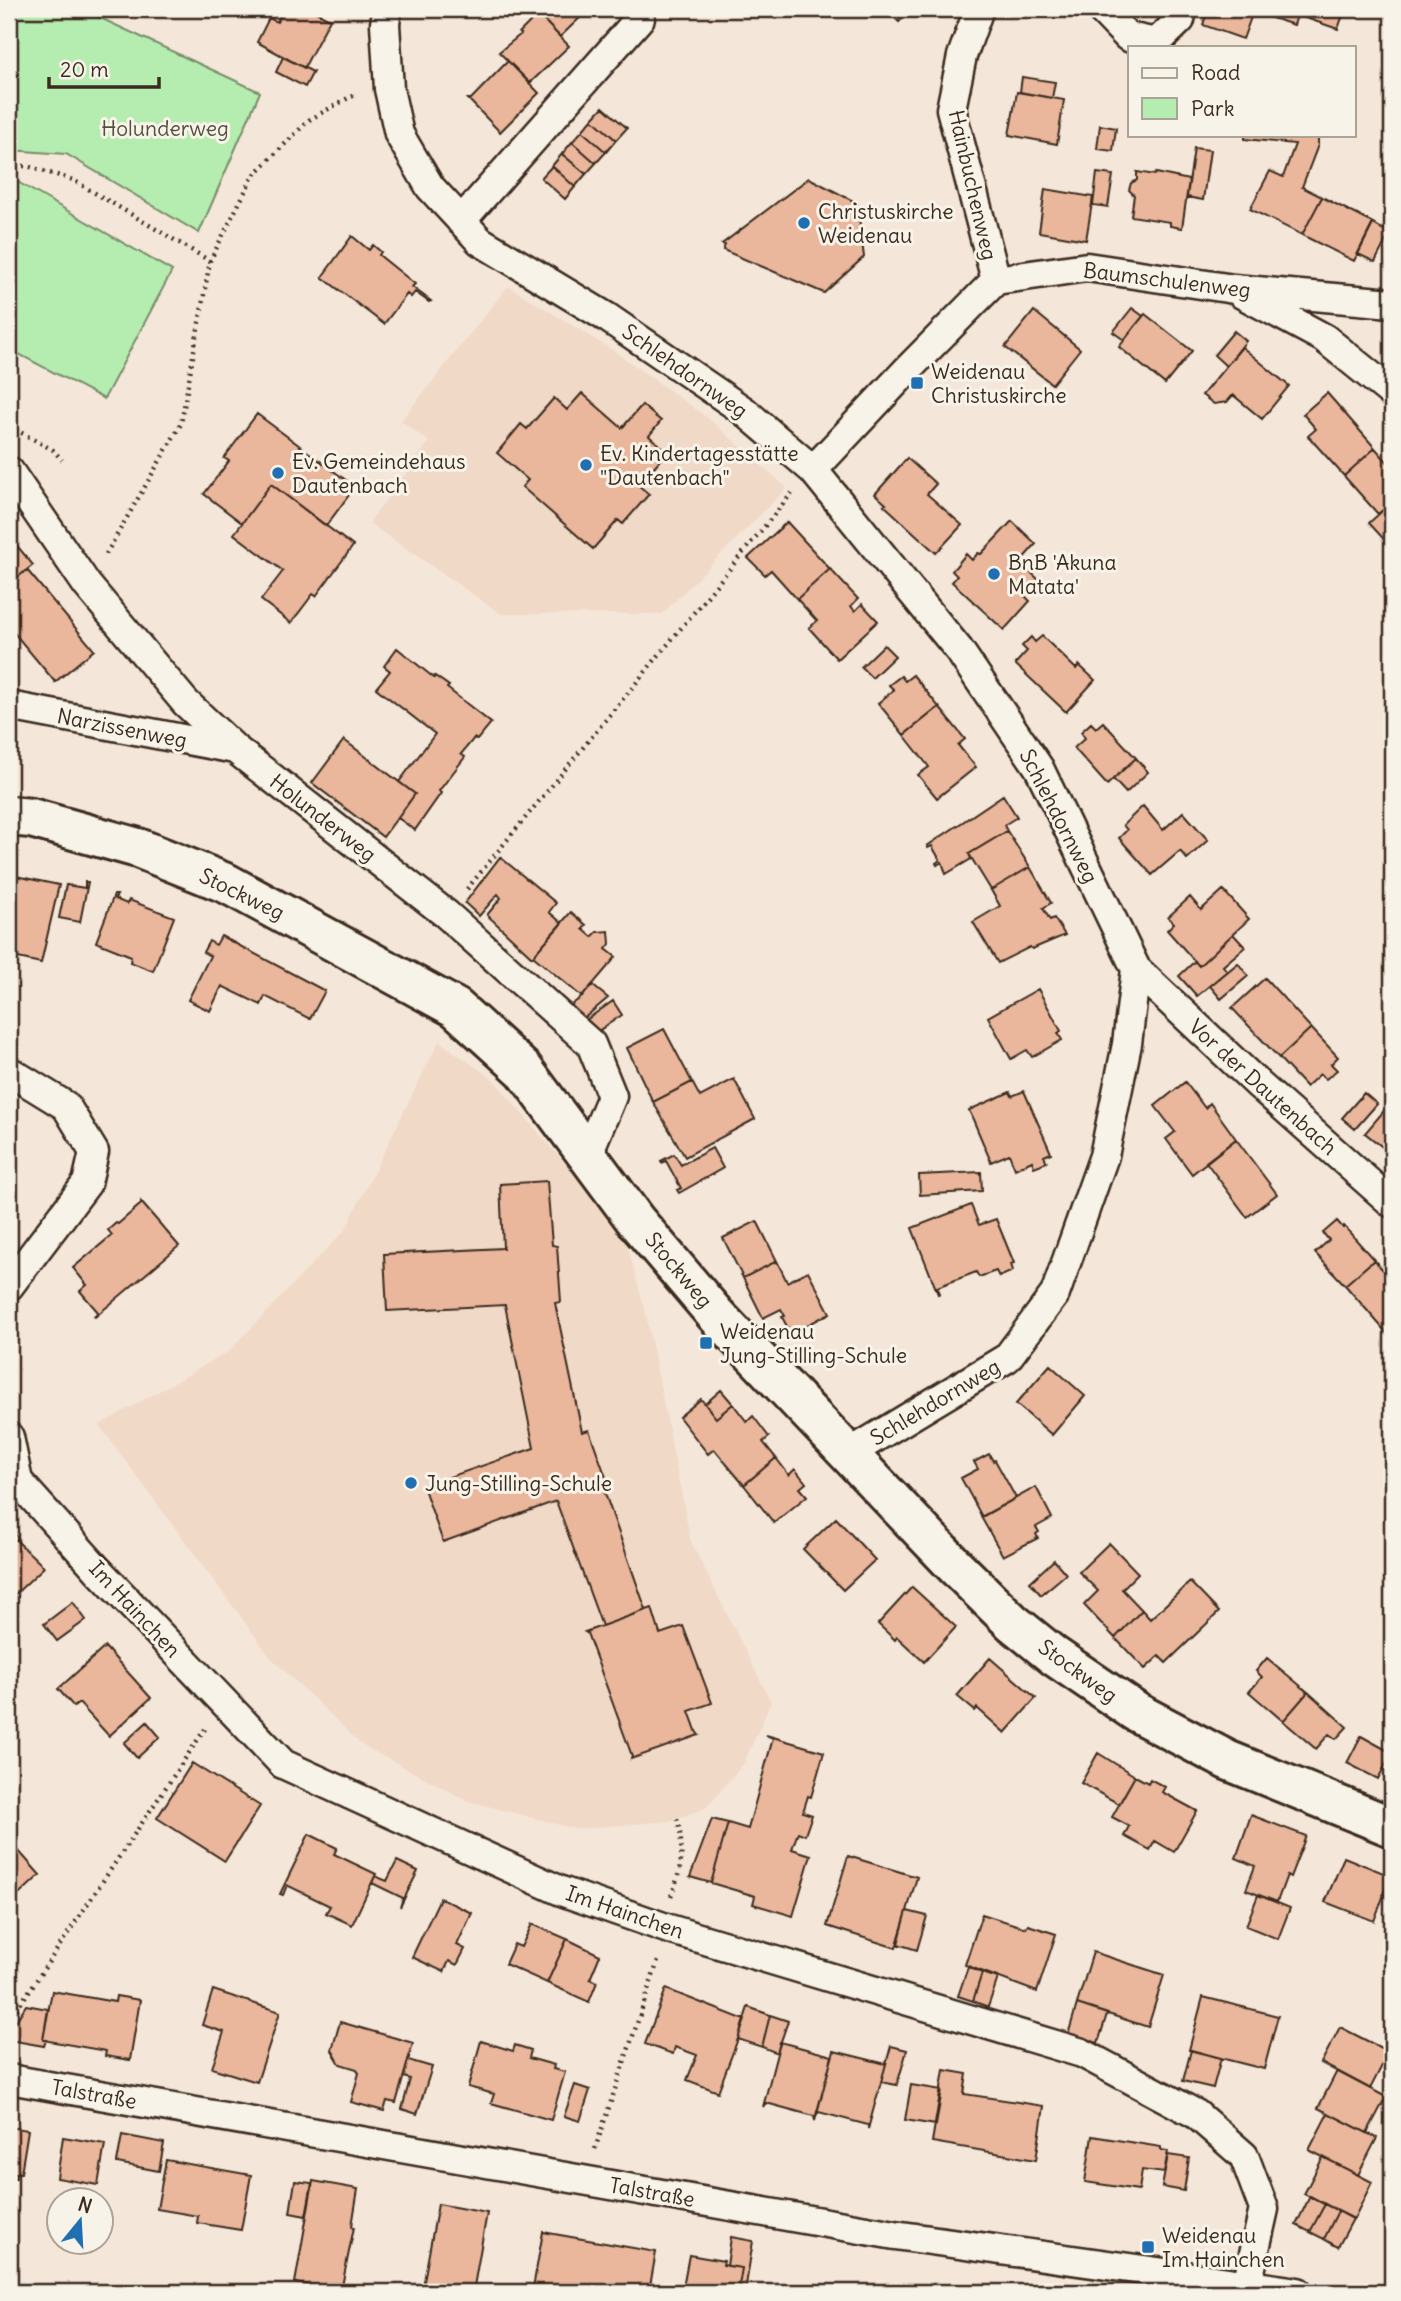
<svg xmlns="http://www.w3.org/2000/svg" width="1401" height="2301" font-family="Delius,sans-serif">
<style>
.built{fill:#f1d9c7}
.green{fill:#b5edb1;stroke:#788c68;stroke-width:2}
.building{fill:#eab79c;stroke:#3b2a1e;stroke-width:2}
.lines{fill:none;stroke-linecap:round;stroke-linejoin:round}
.street-casing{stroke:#3b2a1e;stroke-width:33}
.secondary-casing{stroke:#3b2a1e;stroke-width:44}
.path{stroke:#3b2a1e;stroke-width:4.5;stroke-dasharray:2 5;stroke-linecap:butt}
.street{stroke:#f7f3e8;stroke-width:28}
.secondary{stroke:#f7f3e8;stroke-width:38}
.poi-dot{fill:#1f6fb2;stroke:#f7f3e8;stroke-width:2.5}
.labels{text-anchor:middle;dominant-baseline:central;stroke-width:6;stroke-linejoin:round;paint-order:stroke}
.park-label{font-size:21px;fill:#53513b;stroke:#f7f3e8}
.street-label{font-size:21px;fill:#3b2a1e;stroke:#f7f3e8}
.poi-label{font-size:21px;fill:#3b2a1e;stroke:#f7f3e8;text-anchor:start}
</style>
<rect width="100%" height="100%" fill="#f4e7d9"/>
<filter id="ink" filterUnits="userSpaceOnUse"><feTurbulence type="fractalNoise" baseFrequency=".0143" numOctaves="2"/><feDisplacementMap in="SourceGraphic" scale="14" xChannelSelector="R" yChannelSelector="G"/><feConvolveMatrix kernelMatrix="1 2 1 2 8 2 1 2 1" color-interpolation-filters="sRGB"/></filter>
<g filter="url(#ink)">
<path class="built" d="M508,286l106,65 94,67 79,70 -125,126h-161l-132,-91 60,-81 -28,-21z
M439,1041l54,38 131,154 22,81 45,228 80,160 -27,61 -38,45 -36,13 -95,8 -107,-28 -106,-56 -91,-87 -172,-233 129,-73 117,-122z"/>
<path class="green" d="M10,9h71l179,83 -61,141 -133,-79 -57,-4z
M9,177l163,94 -68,128 -95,-50z"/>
<path class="building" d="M284,9h26l20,10 -26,49 -47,-26 12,-24 8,4z
M533,9h56l-29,28z
M886,9h26l-13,13z
M1208,9h46l-11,30 -40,-14z
M1254,9h45l-5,16 -41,-13z
M1299,9h46l-7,20 -41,-14z
M538,14l31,32 -39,37 -31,-31 22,-18 -2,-1z
M283,57l30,15 -8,15 -29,-15z
M508,61l31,32 -39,39 -32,-33h3z
M1022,77l33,5 -3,16 -32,-6z
M1017,92l47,8 -7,44 -48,-9z
M603,107l24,21 -11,12 -24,-21z
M592,119l24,21 -10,12 -24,-21z
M1100,125l16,3 -3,23 -16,-2z
M582,131l24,21 -10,11 -24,-21z
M1245,135h73v10l-16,42 20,10 -20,38 -52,-26 20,-38 13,6 12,-33 -50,-5z
M572,142l24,21 -10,11 -24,-20z
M1194,148l16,2 -7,50 -16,-3z
M562,154l24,20 -11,13 -23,-21z
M552,166l23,21 -10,12 -24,-21z
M1137,172l18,3 1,-2 33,7 -7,48 -12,-2v-4l-39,-6 3,-21 -5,-5 2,-7 6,-3z
M1097,173l16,2 -5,32 -15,-2z
M809,178l48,25 7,54 -40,36 -101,-43 2,-5 -3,-1z
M1045,189l48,8 -7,43 -47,-8z
M1322,197l51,26 -19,38 -52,-26z
M1373,224l17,9 -15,29 -17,-8z
M352,236l17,14 4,-5 8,7 -2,3 36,29 -3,3 19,14 -2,1 -14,-10 -4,5 -4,-3 -23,30 -62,-47z
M1132,308l11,8 -19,24 -11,-8z
M1034,311l46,38 -28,35 -47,-37z
M1145,314l47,37 -27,33 -46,-37z
M1234,331l12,10 -20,25 -12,-11z
M1242,347l47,39 -27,33 -29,-24 -6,7 -13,2 -12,-9z
M582,393l40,35 20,-23 19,16 -12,15 18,16 -29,33 11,9 -26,30 -5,-4 -25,29 -71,-62 6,-7 -31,-27 24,-29 6,5 27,-31 13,12z
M1327,393l48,55 -31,28 -36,-40 8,-7 -13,-15z
M257,414l98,73 -29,39 -55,-42 -29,39 -38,-29 25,-33 -5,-3z
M1375,448l17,19v35l-14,12 -34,-38z
M907,458l29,26 -9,10 35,31 -26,28 -52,-48 2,-1 -11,-10z
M271,484l82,62 -37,50 -3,-2 -22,29 -30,-23 22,-29 -49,-37z
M1392,502v46l-23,-25z
M1012,521l24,23 -16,18 21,20 -1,10 -11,-1 -4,5 5,5 -26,29 -52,-48 5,-6 -5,-5 14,-17 6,6 6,-7 3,1z
M787,522l43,47 -33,30 -26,-29 -6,5 -17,-17z
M9,536l24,29 -24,19z
M830,569l28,30 -7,7 4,5 7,-7 16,17 -41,38 -28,-31 8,-7 -20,-22z
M27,570l67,80 -39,32 -46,-55v-43z
M1042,636l34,33 3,-4 16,15 -29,32 -51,-48 12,-13 -5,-5 9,-9 4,5z
M884,645l11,11 -23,22 -11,-11z
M397,648l37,30 1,-2 14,10 -2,2 44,35 -14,17 -3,-2 -13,16 4,3 -26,34 2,2 -26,37 -17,-12 17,-24 -16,-12 36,-48 -59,-46 14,-17 -6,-5z
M913,675l26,32 -35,28 -26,-32 16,-13 -5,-5 12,-9 4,5z
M939,707l26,32 -7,6 18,22 -39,31 -19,-23 11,-8 -25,-32z
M1103,722l33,36 -29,27 -33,-37 11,-10 -4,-6 10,-9 5,5z
M344,740l71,54 -32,43 -71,-54z
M1136,758l12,14 -22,21 -13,-14z
M1003,795l14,22 -13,8 3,6 -38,23 2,5 -25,15 -4,-12 -5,3 -1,-2 4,-3 -8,-14 -4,2 -1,-2z
M1143,806l20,24 20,-18 25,28 -21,19 -7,-8 -28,24 -33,-37 8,-8 -4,-5z
M1007,831l23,36 -39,23 -22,-36z
M500,857l56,46 -7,9 13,11 -30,34 -45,-42 14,-17 -3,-4 -19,22 -14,-13z
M1030,867l21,36 -8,5 7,12 4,-2 11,17 -33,14 -2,-2 -32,16 -25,-41 27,-16 -9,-16z
M11,875l48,10 -18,78 -32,-7v-79z
M85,882h3l-8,40 -21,-4 7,-33 19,3z
M1223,890l26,29 -50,47 -32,-36 7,-7 -6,-6 22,-20 11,13z
M114,895h3l-2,4 12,5 2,-4 45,17 -21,54 -23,-9 1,-6 -35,-14z
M571,912l15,13 -3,4 9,8 5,-5 12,-1 1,13 -4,5 10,8 -34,40 -49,-41z
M1233,934l12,13 -22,19 4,5 -30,25 -18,-20 16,-15 4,5z
M221,936l104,55 -15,28 -45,-23 -4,9 -39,-19 -12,25 -22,-11 22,-44 -7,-4 6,-11 7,4z
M1238,963l10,13 -27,23 -11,-13z
M1265,978l46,50 -32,30 -47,-50z
M592,985l16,13 -25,21 -12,-14 11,-8z
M1038,989l23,42 -3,2 4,7 -30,17 -5,-7 -16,9 -23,-42z
M613,1001l9,14 -27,18 -9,-13z
M1311,1028l27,29 -7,7 6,6 -11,9 -6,-5 -14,13 -27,-29z
M664,1029l28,53 -39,20 -26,-54z
M734,1079l21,40 -70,38 -32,-55 39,-20 8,15z
M1185,1082l20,26 5,-5 26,36 -44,35 -26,-35 9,-7 -20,-26z
M1024,1091l27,62 -7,3 3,6 -13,5 -2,-6 -17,8 -6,-15 -18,8 -22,-52 41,-18 2,4z
M1364,1093l13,11 -22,25 -13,-11z
M1389,1105l3,3v31l-7,10 -20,-16z
M1236,1139l41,55 -30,23 -41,-55z
M712,1148l11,20 -44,25 -2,-3 4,-2 -15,-27 -4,2 -1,-2 13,-7 7,11z
M981,1172l1,19 -62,4 -1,-20z
M547,1181l5,64 5,1 4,56 -6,1 27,129 7,-2 19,53 -6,2 44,125 -44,16 -46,-125 -113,41 -20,-56 111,-38 -29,-143 -118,6 -3,-57 119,-6 -3,-64z
M141,1202l38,44 -84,71 -1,-1 4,-4 -18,-21 7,-6 -14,-17 39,-33 -4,-5 8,-7 2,1 23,-20z
M971,1205l8,20 17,-6 18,44 -3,1 2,7 -14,6 -3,-6 -17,6 -3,-5 -39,15 3,6 -2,1 -26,-66z
M757,1221l20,40 -34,17 -20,-40z
M1337,1221l6,7 1,-2 30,34 -29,25 -30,-32 14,-13 -6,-7z
M1374,1260l18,20v59l-47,-54z
M777,1261l10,21 21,-11 22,42 -39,21 -9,-17 3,-1 -4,-7 -18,9 -20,-40z
M1050,1365l35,31 -33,39 -36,-31z
M721,1390l12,14 -17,14 -11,-14z
M701,1399l15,19 17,-14 14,18 6,-6 16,21 -6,5 13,16 -32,27 -30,-36 -6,5 -29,-37z
M989,1454l4,7 2,-1 21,38 -34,19 -21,-39 17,-9 -4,-7z
M776,1458l13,17 6,-6 11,14 -6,5 7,8 -33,27 -30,-38z
M1036,1487l16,31 -16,9 3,5 -3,2 2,4 -35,18 -22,-39z
M836,1518l39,42 -32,30 -40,-41z
M9,1528l9,10 -2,2 28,27 -35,33z
M1109,1543l29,30 -16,16 20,21 -27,28 -31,-33 14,-14 -19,-19z
M1054,1560l12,14 -25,21 -11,-13z
M1190,1582l29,30 -53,51 -7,-7 -14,13 -30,-31 27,-28 8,9z
M912,1587l44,40 -32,35 -27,-25 -2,3 -17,-16z
M73,1602l13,18 -29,21 -13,-17z
M652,1608l8,26 23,-8 29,77 -23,8 8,22 2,2 -68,24 1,-3 -45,-123 -2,-1z
M105,1647l46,51 -42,38 -30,-33 -5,4 -16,-18z
M990,1658l46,40 -31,35 -28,-25 -2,3 -18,-15z
M1267,1658l41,34 -25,29 -34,-29 13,-15 -6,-6z
M1308,1692l39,35 -11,12 -7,-5 -13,15 -33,-28z
M147,1722l13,15 -23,21 -13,-15z
M766,1735l58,17 -13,45 -3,-1 -5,16 9,3 -7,20 -7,-3 -6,17 19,6 -18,61 -40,-12 2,-8 -44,-13 17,-60 20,6 25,-91z
M1361,1736l31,17 -14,26 -31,-16z
M1098,1753l37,23 -16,28 -38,-21z
M192,1763l68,43 -35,55 -68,-43z
M1135,1776l13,7 2,-4 15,8 -3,5 35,19 -23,41 -19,-11 -5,9 -26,-14 5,-10 -17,-9z
M1251,1815l55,21 -16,41 -3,-2 -10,27 -31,-12 9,-24 -19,-8z
M712,1819l16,4 -17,60 -21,-6z
M309,1834l28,14 -3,6 42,20 -24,51 -26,-12 4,-7 -43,-21 -4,10 -3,-1z
M9,1840l31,35 -31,29z
M848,1856l69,21 -21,71 -69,-22z
M1344,1857l47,19 -17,45 -49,-19z
M397,1861l21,10 -18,36 3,-9 -31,-15 3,-7 12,5z
M1392,1873v25l-9,-4z
M1258,1895l32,13 -12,31 -32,-13z
M440,1898l32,15 -15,32 8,4 -8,16 -8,-4 -5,11 -32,-15z
M907,1911l20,5 -10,34 -19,-6z
M982,1914l44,14 2,-3 28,9 -19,58 -72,-27z
M532,1924l35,15 -20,44 -42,-19 9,-20 7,3z
M567,1939l33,16 -10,24 7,3 -8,20 -42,-19z
M1093,1952l71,23 -16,52 -71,-23z
M968,1967l14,6 -9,28 -15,-5z
M982,1973l16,5 -10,29 -15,-6z
M666,1989l79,31 -27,72 -31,-12 10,-25 -22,-8 -2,7 -28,-10z
M213,1990l67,22 -23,70 -45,-14 12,-36 -22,-7z
M52,1991l63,11 1,-6 24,4 -10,60 -25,-4 1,-5 -63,-11z
M1203,1997l75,19 -14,53 -75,-19z
M1077,2004l30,10 -9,29 -30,-8z
M26,2005l22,4 -5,31h3l-2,6 -35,-6v-8z
M748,2007l22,8 -8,32 -24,-8z
M770,2015l18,6 -11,32 -15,-6z
M340,2022l73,21 -17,60 -9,-2 -3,10 -33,-9 8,-29 -2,-4 -17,-5 -8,-14z
M1340,2027l49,25 -19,37 -49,-26z
M481,2041l32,10 2,-6 16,5 -2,8 25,7 -1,4 12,3 -14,48 -60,-17 3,-9 -26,-7z
M780,2042l52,14 -17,65 -1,-5 -48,-13 -3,4z
M891,2046l16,4 -10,35 -16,-3z
M1191,2050l30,8 -8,30 -30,-7z
M834,2051l52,13 -18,65v-4l-49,-13 -3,3z
M408,2060l24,7 -15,47 -15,-5 8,-30 -6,-2z
M944,2070l23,4 -3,20 80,12 -8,54 -104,-18z
M1337,2071l49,26 -19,36 -49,-25z
M575,2085l15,5 -10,31 -16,-5z
M911,2085l31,5 -6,35 -31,-5z
M1328,2113l49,25 -19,37 -49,-25z
M9,2127l19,3 -7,43h-5v5l-7,-1z
M122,2135l42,8 -5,28 -42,-8z
M1092,2136l69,11v3l7,1 -4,22 -22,-3 -3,20 -54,-8z
M63,2137l42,7 -7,41 -41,-7z
M1168,2155l21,3 -5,33 -22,-4z
M1323,2157l49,25 -18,37 -50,-25z
M166,2160l85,15 -10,55 -44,-7 1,-7 -41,-7z
M295,2181l17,2 -6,33 -16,-3z
M313,2181l45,8 -6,37 2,1 -13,64 -46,-8z
M1310,2196l15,8 -15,28 -14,-7z
M438,2204l49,9 -14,79h-51z
M1325,2204l13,7 -14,28 -14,-7z
M1338,2211l15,8 -15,28 -14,-8z
M543,2232l113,20 -7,40h-92l-24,-4z
M731,2237l22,4 -8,51h-7l4,-24 -15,-2z
M689,2255l35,6 -1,4 19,3 -4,24h-56z"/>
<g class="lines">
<defs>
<path id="street" d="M387,9l-2,15 4,65 10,45 31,53 50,54 128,77 136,93 69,59 146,180 80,118 97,201 -9,75 -23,112 -49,138 -48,64 -159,96
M979,9l-17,47 -11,53 45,171
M1101,9l27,28 28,6 24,-23 2,-11
M461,221l179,-203
M1242,294l82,44 68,55
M813,470l95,-101 88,-89 91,-13 147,22 158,14
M9,471l78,114 98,117 50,47 211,165 145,130 21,52 -25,60
M9,706l226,43
M1136,969l123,116 133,118
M9,1071l57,35 28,46 -7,31 -78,103
M9,1437l9,44 79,88 186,195 278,127 108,38 413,124 114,61 48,42 20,53 -17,76
M9,2079l886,156 403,57"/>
<path id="secondary" d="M9,816l22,2 107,30 90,36 228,124 68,62 112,151 79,93 241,253 56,55 42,34 82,56 91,48 165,67"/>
</defs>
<use href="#street" class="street-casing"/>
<use href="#secondary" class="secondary-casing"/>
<path class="path" d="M9,166h18l46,14 137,81
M9,426l44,24 9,10
M106,554l75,-130 29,-163 43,-85 56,-56 41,-23 7,-2
M467,889l325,-396
M671,1896c12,-29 13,-48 6,-78
M9,2021l196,-292
M595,2149l64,-191"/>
<use href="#street" class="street"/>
<use href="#secondary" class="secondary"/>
</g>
</g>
<g class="poi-dot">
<circle cx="804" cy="223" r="7"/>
<rect x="910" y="376" width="14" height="14" rx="3.5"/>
<circle cx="586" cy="465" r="7"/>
<circle cx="278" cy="473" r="7"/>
<circle cx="994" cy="574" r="7"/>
<rect x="699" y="1336" width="14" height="14" rx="3.5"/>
<circle cx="411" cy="1483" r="7"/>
<rect x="1141" y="2240" width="14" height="14" rx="3.5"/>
</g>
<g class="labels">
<g class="park-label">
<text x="165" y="128">Holunderweg</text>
</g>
<g class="street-label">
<text transform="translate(973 185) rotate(77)">Hainbuchenweg</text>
<text transform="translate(1167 280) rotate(7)">Baumschulenweg</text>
<text transform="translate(685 371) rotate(35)">Schlehdornweg</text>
<text transform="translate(122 728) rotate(11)">Narzissenweg</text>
<text transform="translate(1059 816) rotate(63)">Schlehdornweg</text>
<text transform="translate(323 818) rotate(38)">Holunderweg</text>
<text transform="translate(242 894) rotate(26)">Stockweg</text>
<text transform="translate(1263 1087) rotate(42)">Vor der Dautenbach</text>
<text transform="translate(679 1270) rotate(50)">Stockweg</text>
<text transform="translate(935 1402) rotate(-31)">Schlehdornweg</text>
<text transform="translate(135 1609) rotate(47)">Im Hainchen</text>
<text transform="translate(1078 1671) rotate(36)">Stockweg</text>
<text transform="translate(625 1912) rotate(19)">Im Hainchen</text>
<text transform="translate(94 2094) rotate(10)">Talstraße</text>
<text transform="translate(652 2192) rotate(10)">Talstraße</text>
</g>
<g class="poi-label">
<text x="818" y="211">Christuskirche<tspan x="818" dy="24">Weidenau</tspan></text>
<text x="931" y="371">Weidenau<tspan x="931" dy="24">Christuskirche</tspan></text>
<text x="600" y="453">Ev. Kindertagesstätte<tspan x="600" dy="24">"Dautenbach"</tspan></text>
<text x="292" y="461">Ev. Gemeindehaus<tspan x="292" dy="24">Dautenbach</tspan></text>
<text x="1008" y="562">BnB 'Akuna<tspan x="1008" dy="24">Matata'</tspan></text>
<text x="720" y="1331">Weidenau<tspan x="720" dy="24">Jung-Stilling-Schule</tspan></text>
<text x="425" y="1483">Jung-Stilling-Schule</text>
<text x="1162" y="2235">Weidenau<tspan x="1162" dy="24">Im Hainchen</tspan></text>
</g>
</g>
<rect width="1401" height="2301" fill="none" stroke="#f7f3e8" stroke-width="35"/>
<rect x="18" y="18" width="1366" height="2266" fill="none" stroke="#3b2a1e" stroke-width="2.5" filter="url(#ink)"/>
<rect x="1128" y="46" width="228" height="91" fill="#f7f3e8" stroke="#aca397" stroke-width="2"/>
<rect x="1142" y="68" width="35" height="10" fill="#f7f3e8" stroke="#aca397" stroke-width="2"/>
<text x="1191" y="80" font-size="21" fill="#3b2a1e">Road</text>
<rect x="1142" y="98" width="35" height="21" fill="#b5edb1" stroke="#aca397" stroke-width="2"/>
<text x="1191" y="116" font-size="21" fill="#3b2a1e">Park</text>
<g transform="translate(80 2221) rotate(18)"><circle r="33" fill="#f7f3e8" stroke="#aca397" stroke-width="2"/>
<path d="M0-5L12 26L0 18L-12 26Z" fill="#1f6fb2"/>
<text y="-10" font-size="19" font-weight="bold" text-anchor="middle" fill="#3b2a1e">N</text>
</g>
<path d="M49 77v10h110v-10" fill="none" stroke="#3b2a1e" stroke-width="3.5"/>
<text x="60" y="77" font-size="21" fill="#3b2a1e" stroke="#f7f3e8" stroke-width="5" paint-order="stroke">20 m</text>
</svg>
